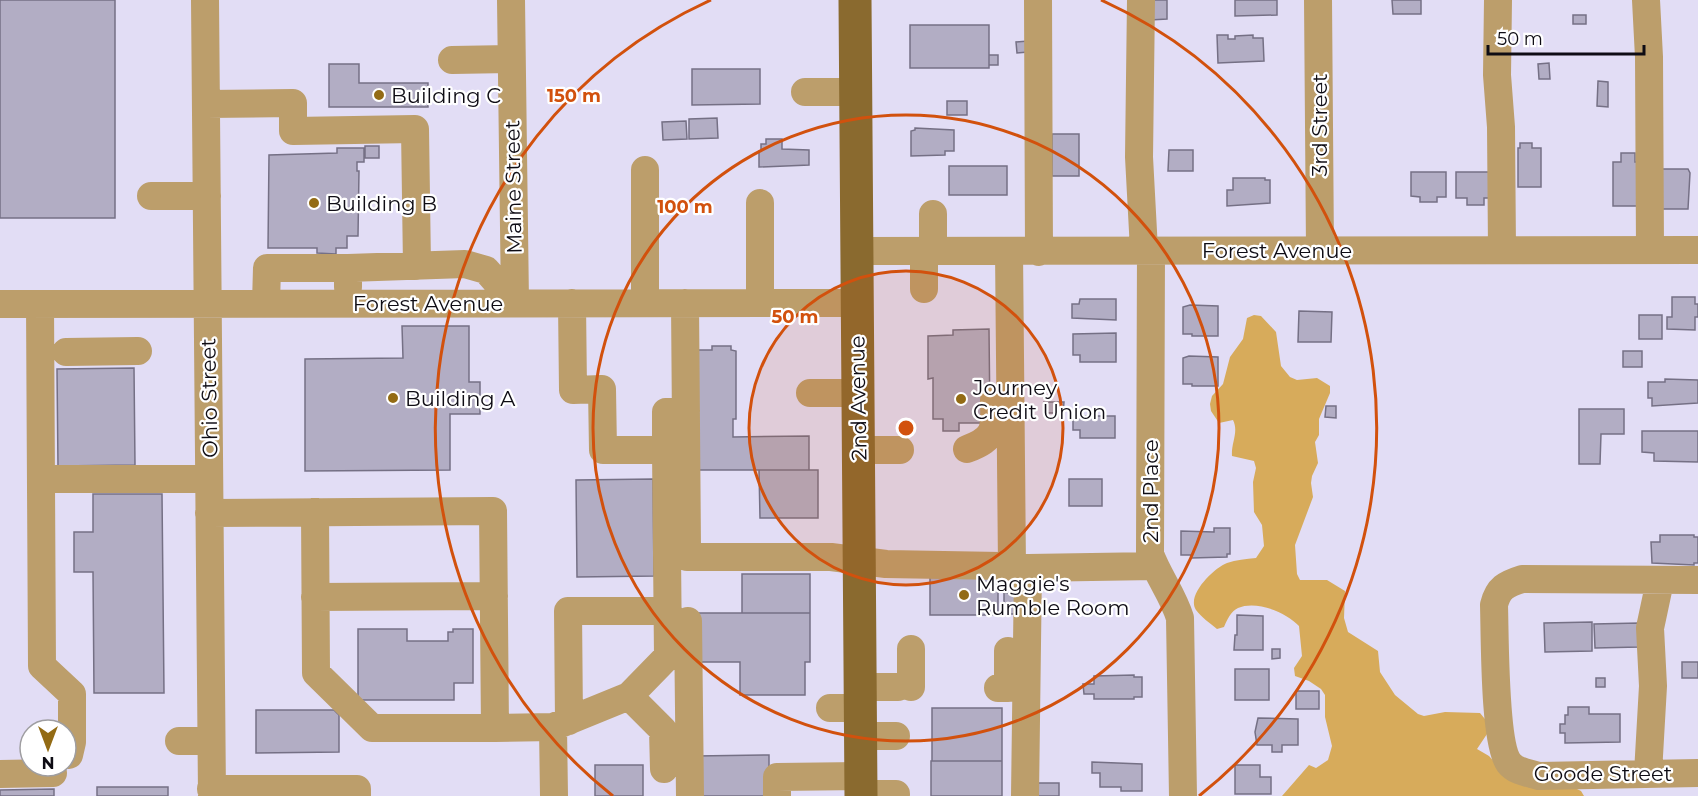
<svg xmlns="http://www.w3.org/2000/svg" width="1698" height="796" font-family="Montserrat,sans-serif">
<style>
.forest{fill:#d7ab5b}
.building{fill:#b2adc4;stroke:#757085;stroke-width:1.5}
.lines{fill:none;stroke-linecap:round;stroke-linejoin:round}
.minor{stroke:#bc9e6b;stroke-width:28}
.major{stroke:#8a6a2f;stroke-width:33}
.ring{fill:none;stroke:#d2510d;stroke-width:3}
.poi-dot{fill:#936b14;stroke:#fff;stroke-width:2}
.labels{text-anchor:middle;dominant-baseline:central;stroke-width:4.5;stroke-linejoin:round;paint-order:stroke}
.poi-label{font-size:21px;fill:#0e0c14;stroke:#fff;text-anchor:start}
.street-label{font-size:21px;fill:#0e0c14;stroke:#fff}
.centre{fill:#d2510d;stroke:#fff;stroke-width:3}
.ring-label{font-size:18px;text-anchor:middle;font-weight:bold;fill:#d2510d;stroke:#fff;stroke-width:4.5;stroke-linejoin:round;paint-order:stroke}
</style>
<rect width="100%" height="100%" fill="#e2ddf5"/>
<path class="forest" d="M1254,315l7,1 15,16 5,34 9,11 7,3 20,-2 13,8v7l-11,26v16l-4,7 3,21 -6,13 -1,7 2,14 -18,48 2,29 3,6h27l18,11 -1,27 4,14 30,19 2,21 15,23 23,19 6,2 21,-4 35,1 9,11v7l-12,18 12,7 19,21 67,11 6,3 3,5h-302l27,-31 7,3 12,-8 4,-14 -7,-29v-22l-4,-6 -12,-8 -14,-5 -1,-8 8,-12 -3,-30c-13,-14 -43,-26 -61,-18 -7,3 -11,12 -14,19l-7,2c-7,-6 -16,-12 -21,-19 -10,-15 18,-42 31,-47 9,-3 19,-4 29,-5l8,-12 -2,-21 -8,-13 -1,-30 3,-14 -2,-7 -22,-5c-1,-13 7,-24 1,-36l-14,3 -8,-12 -1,-7 2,-8 11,-12 7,-27 13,-18 4,-21z"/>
<path class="building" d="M0,0h115v218h-115z
M1150,0h17v19l-17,1z
M1235,0h42v15l-42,1z
M1392,0h29v14h-28z
M1573,15h13v9h-13z
M910,25h79v43h-79z
M1217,35h11v4h7v-3l18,-1v3h10l1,23 -46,2z
M1028,41v11l-11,1 -1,-11z
M989,55h9v10h-9z
M1549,63l1,16h-11l-1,-15z
M329,64h30v19h69v24h-99z
M692,69h68v35l-68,1z
M1598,81l10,1v25l-11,-1z
M947,101h20v14h-20z
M717,118l1,20 -29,1v-20z
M686,121l1,18 -24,1 -1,-18z
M915,128l39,2v21h-9v4l-34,1v-25l4,-1z
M1052,134h27v42h-27z
M766,139h16v10l27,1v15l-50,2v-16h2v-7h5z
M1520,143h12v5h9v39h-23v-39h2z
M365,146h14v12h-14z
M337,148h27v14h-7v9h2l-1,65h-11v12h-11v6l-19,-1v-5h-49l1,-93 68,-2z
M1169,150h24v21h-25z
M1621,153h14v9h2v44h-24v-44h8z
M949,166h58v29h-58z
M1661,169h27l2,4 -2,36h-27z
M1411,172h35v25h-9v5h-17v-5l-9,-1z
M1456,172h39v26h-11v7h-17v-7h-11z
M1233,178h32v2h5v23l-43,3v-16h6z
M1672,297h23v7h3v13h-3v13l-28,-1v-12h5z
M1080,299h36v21l-44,-2v-14h7z
M1190,305l28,1v30h-26v-2h-9v-27z
M1299,311l33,1 -1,30h-33z
M1639,315h23v24h-23z
M402,326h67v56h11v32h-30v56l-145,1v-112l98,-1z
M989,329l1,94h-31v8h-16v-12h-10v-41l-5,1v-43l25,-1v-5z
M1116,333v29h-36v-7h-7v-21z
M712,346h19v4l5,1v68h-3v18l76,-1v34h-115l-1,-120h19z
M1623,351h19v16h-19z
M1189,356l29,1v29h-26v-2h-9v-26z
M134,368l1,97 -77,1 -1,-97z
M1665,379l33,1v23l-46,3v-8h-4v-16h17z
M1044,402h20l-1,11h-19z
M1326,406h10v12l-11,-1z
M1579,409h45v25h-23l-1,30h-21z
M1073,416h42v22h-35v-8h-7z
M1642,431h56v31l-44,-1v-8l-12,-1z
M759,470h59v48h-58z
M653,479l1,97 -77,1 -1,-97z
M1069,479h33v27h-33z
M93,494h69l2,199h-70l-1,-121h-19v-40h19z
M1214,528h16v26h-3v3l-36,1v-3h-10v-24l33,1z
M1660,535h34v2h4v26h-4v2l-42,-2 -1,-21h9z
M742,574h68v39h-68z
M930,575h68v40h-68z
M1004,593h13v21h-13z
M698,613h112v49h-5v33h-65v-33h-42z
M1237,615l26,1v34h-29l1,-15h2z
M1592,622v29l-47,1 -1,-29z
M1639,623v24l-44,1 -1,-24z
M358,629h49v12h41v-9h5v-3h20v54h-19v17h-96z
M1272,649h8v9l-8,1z
M1682,662h16v16h-16z
M1235,669h34v31h-34z
M1134,675v2h8v20h-8v2h-40v-5h-10l-1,-10h11v-8z
M1596,678h9v9h-9z
M1296,691h23v18h-23z
M1568,707h21v7h31v28l-55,1v-10h-5v-9h5v-9h3z
M932,708h70v53h-70z
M256,710h78l5,5v37l-83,1z
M1258,718l40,1v26h-16v7h-10v-7h-15l-2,-13z
M769,755v41h-73v-40z
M931,761h71v35h-71z
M1092,762l50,2v27h-21v-4h-21v-14h-8z
M595,765h48v31h-48z
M1235,765h25v12h11v17h-36z
M1038,783h21v13h-21z
M97,787h71v9h-71z
M54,789v7h-54v-6z"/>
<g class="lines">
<path class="minor" d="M205,0l7,796
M511,0l4,303
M1038,0l1,252
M1141,0l-2,157 5,93
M1318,0l2,250
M1498,0l-1,75 4,52 1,123
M1646,0l3,57 1,193
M452,60l59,-1
M805,92h50
M206,104l87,-1v28l122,-2 2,137
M645,170v133
M151,196h56
M760,203v100
M933,214v38
M1151,250l-1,304c8,22 23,41 30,64l3,178
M857,251l841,-1
M1009,251l3,316
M924,252v37
M348,268l117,-4 21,6 29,33
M266,303l1,-35h81v19
M685,303l2,245
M0,304l857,-1
M40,304l2,362 30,28v48l-3,13
M66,352l72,-1
M810,393h48
M967,449c29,-11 28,-20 27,-49
M666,450v-38l20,-1
M859,450h41
M41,479h168
M315,512l1,161 56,55h123
M209,513l284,-2 2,217 58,-1 1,69
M687,557h144l55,7 115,2 27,2 127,-2
M1698,580l-176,-1c-16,5 -24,9 -28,26 1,31 0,138 15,158 7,9 20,10 30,13l159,-3
M315,597l179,-1
M688,621l2,175
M911,649v38
M861,687h37
M998,688h10v-37
M629,696l34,34 1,39
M830,708h31
M569,721l-1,-110h100
M553,727l76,-31 39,-40 -2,-206h-63l-1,-61 -29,1 -1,-87
M861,736h35
M179,741h32
M1648,773l5,-87 -3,-58 10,-47
M0,774l53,-1
M211,789h146v7
M861,794h35
M777,796v-19l84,-1
M1025,796l3,-228"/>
<path class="major" d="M855,0l6,796"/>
</g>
<circle cx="906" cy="428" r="157" fill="#d2510d" fill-opacity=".12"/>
<g class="ring">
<circle cx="906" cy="428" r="157"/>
<circle cx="906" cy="428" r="313"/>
<path d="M613 796A470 470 0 0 1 711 0M1101 0A470 470 0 0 1 1199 796"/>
</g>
<g class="poi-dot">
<circle cx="379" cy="95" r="6"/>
<circle cx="314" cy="203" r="6"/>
<circle cx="393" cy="398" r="6"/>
<circle cx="961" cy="399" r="6"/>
<circle cx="964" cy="595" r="6"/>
</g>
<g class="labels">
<g class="poi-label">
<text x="391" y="95">Building C</text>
<text x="326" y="203">Building B</text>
<text x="973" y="387">Journey<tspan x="973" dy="24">Credit Union</tspan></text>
<text x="405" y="398">Building A</text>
<text x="976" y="583">Maggie's<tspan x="976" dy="24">Rumble Room</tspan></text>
</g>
<g class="street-label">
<text transform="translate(1319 125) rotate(-90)">3rd Street</text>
<text transform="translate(513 187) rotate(-91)">Maine Street</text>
<text x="1277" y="250">Forest Avenue</text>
<text x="428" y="303">Forest Avenue</text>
<text transform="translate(209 398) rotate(-91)">Ohio Street</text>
<text transform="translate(858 398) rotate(-91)">2nd Avenue</text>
<text transform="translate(1150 491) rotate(-90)">2nd Place</text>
<text x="1603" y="773">Goode Street</text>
</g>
</g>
<circle cx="906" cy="428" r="9" class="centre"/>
<g class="ring-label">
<text x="574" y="102">150 m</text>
<text x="685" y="213">100 m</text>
<text x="795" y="323">50 m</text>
</g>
<g transform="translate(48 748) rotate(180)"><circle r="28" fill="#ffffff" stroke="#9f9ea1" stroke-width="1.5"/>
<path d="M0-4.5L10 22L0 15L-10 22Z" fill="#936b14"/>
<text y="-9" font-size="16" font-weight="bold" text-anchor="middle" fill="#0e0c14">N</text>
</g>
<path d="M1488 45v9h156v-9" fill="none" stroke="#0e0c14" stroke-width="3"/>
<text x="1497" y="45" font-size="18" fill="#0e0c14" stroke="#ffffff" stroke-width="4.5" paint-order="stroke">50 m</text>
</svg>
